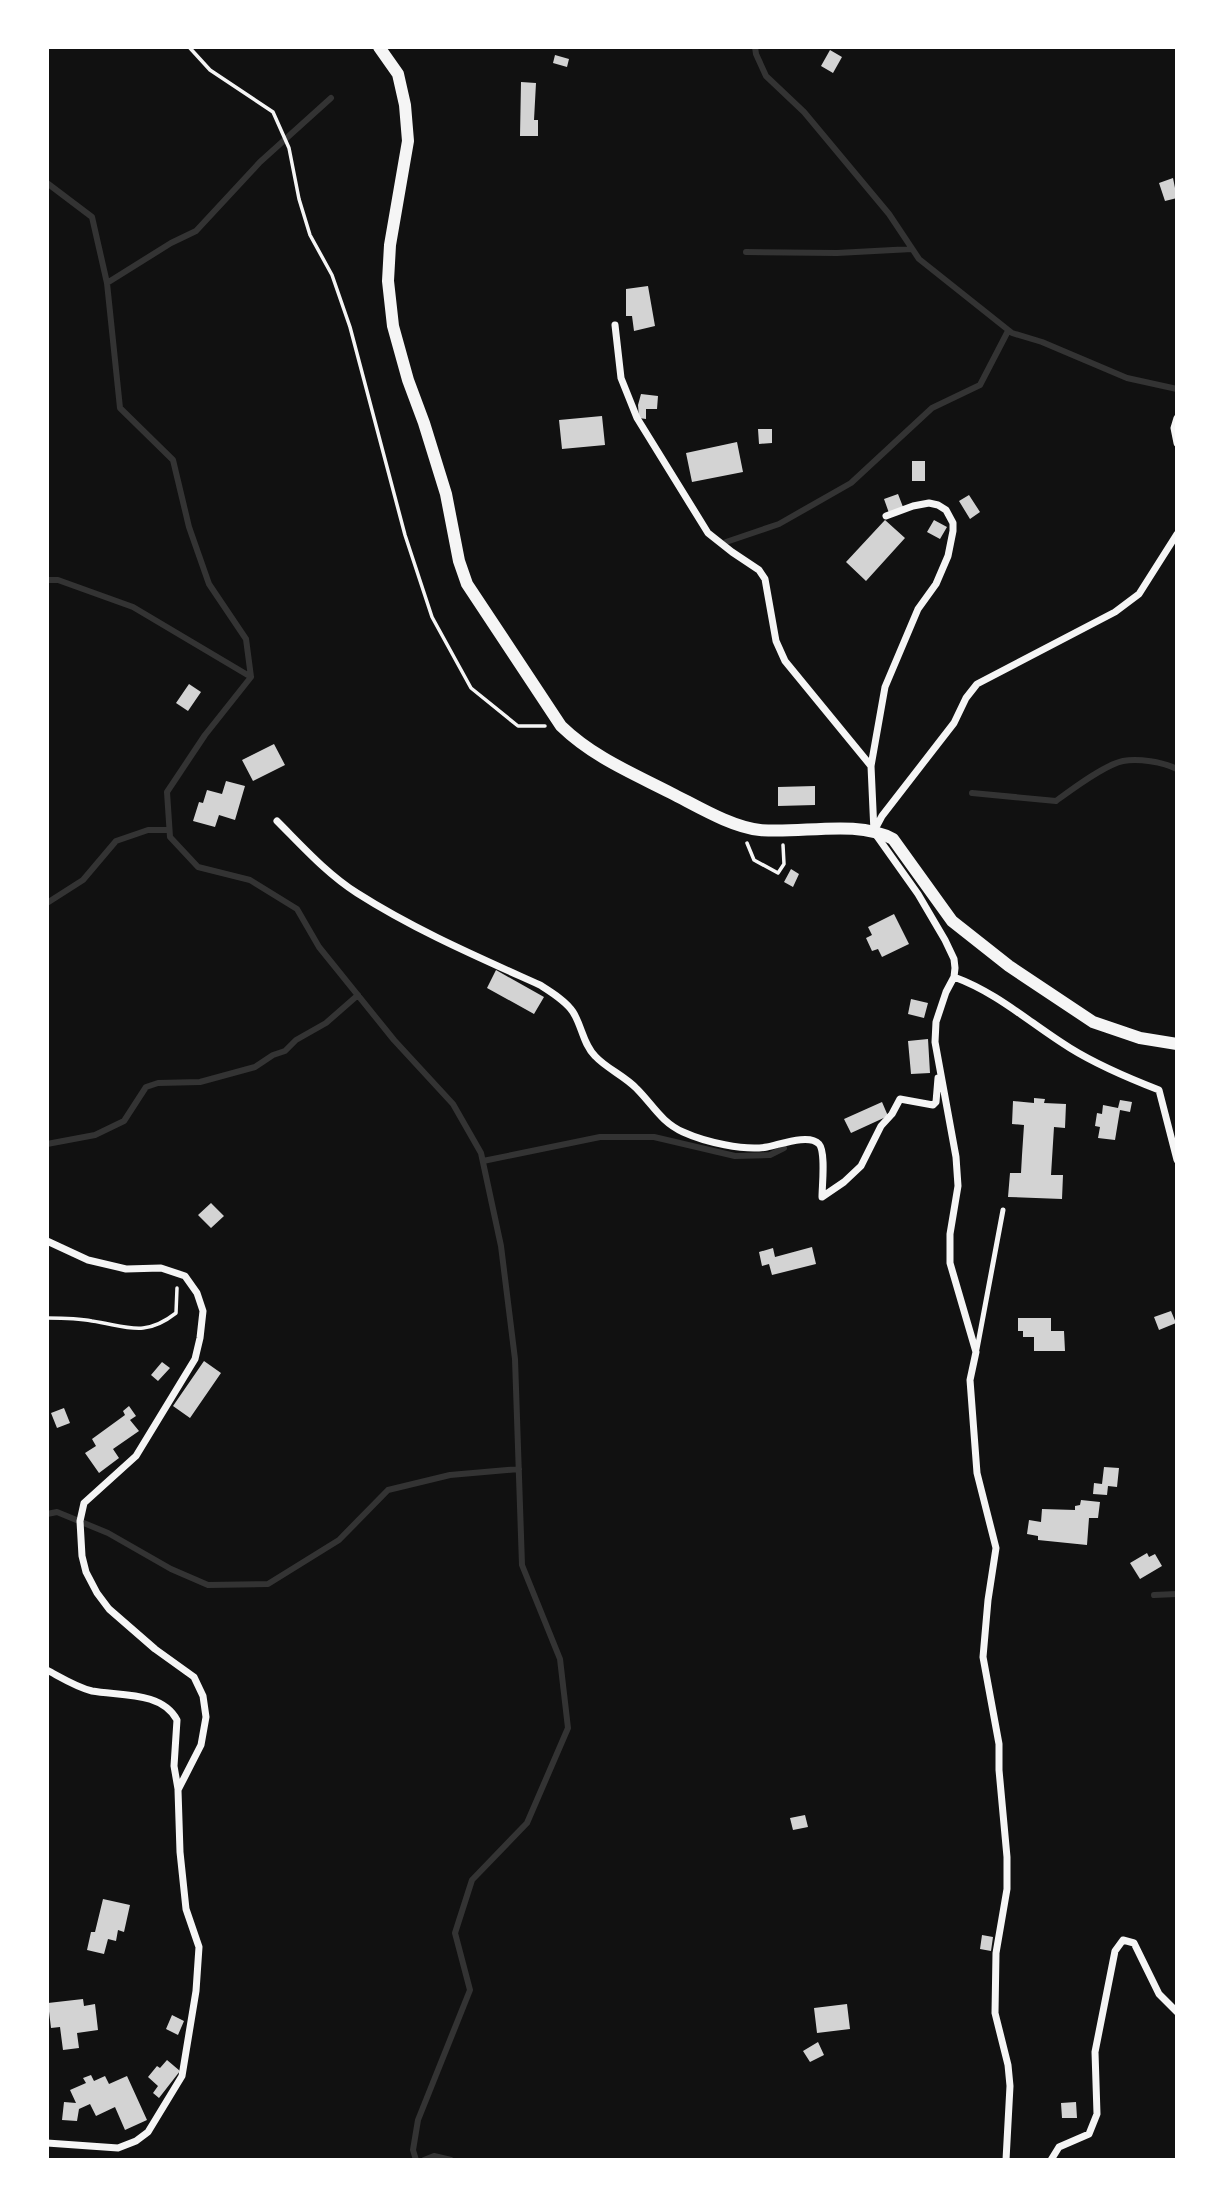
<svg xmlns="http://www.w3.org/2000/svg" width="1224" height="2207" font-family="'PT Sans',sans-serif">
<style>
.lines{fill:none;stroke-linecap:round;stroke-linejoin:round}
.stream{stroke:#333;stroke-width:6}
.building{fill:#d3d3d3}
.path{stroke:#f5f5f5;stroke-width:3.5}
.service{stroke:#f5f5f5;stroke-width:5}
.minor{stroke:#f5f5f5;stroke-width:7}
.tertiary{stroke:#f5f5f5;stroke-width:12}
</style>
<rect width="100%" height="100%" fill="#111"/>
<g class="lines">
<path class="stream" d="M755,47l1,7 10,22 38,36 85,102 30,45 93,74 30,9 85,36 50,11
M47,183l45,34 15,66 13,125 53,52 16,67 20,57 37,55 5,38 -46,58 -38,57 3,45 28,30 52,13 47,29 22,38 75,93 59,64 28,49 20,93 14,113 7,206 38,94 8,69 -41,95 -55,57 -17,53 15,57 -52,130 -5,30 3,10
M746,252l91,1 75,-4
M107,283l64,-40 25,-12 64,-69 71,-64
M726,542l53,-18 72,-41 81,-75 48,-23 28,-54
M47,580h11l75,27 118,70
M972,793l84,8c15,-11 48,-36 67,-40 15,-3 40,1 54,8
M47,903l36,-23 33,-39 32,-11h21
M47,1144l48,-9 29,-14 22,-34 12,-4 42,-1 55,-15 18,-12 12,-4 11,-11 30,-17 32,-28
M483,1161l117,-24h54l81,19 35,-1 14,-7
M47,1514l10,-2 51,21 63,36 37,16 60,-1 71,-44 49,-50 62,-15 69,-6
M1154,1595l23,-1
M424,2160l10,-4 17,4"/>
</g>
<path class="building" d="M830,50l12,7 -9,16 -12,-7z
M555,55l14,4 -2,8 -14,-4z
M521,82l15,1 -2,37h4v16h-18z
M1173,178l4,20 -12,3 -6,-18z
M648,286l7,40 -21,5 -2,-15h-6v-27z
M641,394l17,2 -1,13h-11v10l-7,-1 -1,-13z
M602,416l3,29 -43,4 -3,-29z
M758,429h14v14l-13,1z
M737,442l6,30 -51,10 -6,-29z
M912,461h13v20h-13z
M898,494l5,13 -14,6 -5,-14z
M969,495l11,17 -10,7 -11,-18z
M885,520l20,18 -39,43 -20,-19z
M934,520l13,7 -7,12 -13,-7z
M189,684l12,8 -13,19 -12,-8z
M274,744l11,21 -32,16 -11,-21z
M226,781l19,5 -10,34 -16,-5 -4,12 -22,-6 6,-19 4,1 4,-13 15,4z
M815,786v19l-37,1v-19z
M791,869l8,5 -6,13 -9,-5z
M894,914l15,30 -27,13 -4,-8 -6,2 -6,-13 6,-3 -4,-8z
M496,970l48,27 -10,17 -47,-26z
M911,999l17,4 -4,15 -16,-4z
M928,1039l2,34 -19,1 -3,-33z
M1034,1098l11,1 -1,4 22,1 -1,24 -11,-1 -3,48h12l-1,24 -54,-2 2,-24h11l1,-18 2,-30 -12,-1 1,-23 21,2z
M1120,1100l12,2 -2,10 -10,-2 -5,30 -17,-2 2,-11 -5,-1 2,-13 5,1 1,-9 15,3z
M882,1102l6,14 -37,17 -7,-14z
M211,1203l13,13 -13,12 -13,-13z
M812,1247l4,17 -44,11 -3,-11 -7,2 -3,-14 14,-4 2,9z
M1171,1311l5,12 -17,7 -5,-13z
M1018,1318h33v13h13l1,20h-31v-14h-11v-6h-5z
M204,1361l17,12 -31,45 -17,-12z
M162,1362l8,6 -12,13 -7,-6z
M129,1406l7,10 -6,4 9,11 -26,18 6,9 -20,15 -14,-20 11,-7 -4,-7 33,-24 -2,-4z
M64,1408l6,15 -13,5 -6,-15z
M1104,1467l15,1 -2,19 -9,-1 -1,9 -14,-1 1,-11 8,1z
M1081,1500l19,2 -2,16h-9l-2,27 -49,-5v-4l-11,-2 2,-14 12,2 1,-13 33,1v-4l5,-1z
M1147,1553l2,4 6,-3 7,12 -22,13 -10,-16z
M805,1815l3,12 -15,3 -3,-12z
M103,1899l27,6 -6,27 -6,-2 -2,11 -8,-2 -4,15 -17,-4 4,-18h4z
M982,1935l11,2 -2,14 -11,-2z
M83,1999l1,7 11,-2 3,26 -21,3 2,15 -16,2 -3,-23 -9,1 -3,-25z
M847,2004l3,25 -33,4 -3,-25z
M172,2015l12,6 -6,14 -12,-6z
M818,2042l6,13 -14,7 -7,-11z
M167,2060l13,11 -21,27 -6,-5 5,-7 -10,-9 9,-11 3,2z
M91,2075l3,6 11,-5 4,8 18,-8 20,44 -22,10 -10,-23 -19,9 -6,-12 -11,5 -2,12 -15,-1 2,-18 12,1 -6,-13 16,-7 -3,-5z
M1076,2102l1,16h-15l-1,-15z"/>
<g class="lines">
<path class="path" d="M189,47l21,23 63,42 16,36 10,51 11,36 22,40 18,52 55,208 27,82 39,71 47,38h27
M747,843l7,17 24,13 6,-9 -1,-19
M47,1318c15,0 30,0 45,3 35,5 52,17 84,-8l1,-25"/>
<path class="service" d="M977,1349l26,-139"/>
<path class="minor" d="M615,325l6,53 16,40 71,115 24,19 27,18 6,9 11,62 9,20 86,105
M1177,418l-3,10 3,15
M886,516l27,-10 16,-3 9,2 8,5 7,13v8l-5,25 -12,28 -18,25 -33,78 -14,79 3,66 44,62 27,46 9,19 1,9 -1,9 -8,15 -10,30 -1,20 21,115 2,29 -8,48v29l26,89 -6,28 7,93 19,75 -8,52 -5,57 16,87v26l8,87v32l-11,64 -1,60 13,52 2,21 -4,74
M277,821c25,25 50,53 80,72 58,37 121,64 183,92 11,7 26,16 33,27 9,14 10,32 22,44 12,13 30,20 42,33 16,16 24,33 46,43 22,10 61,19 84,15 12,-2 42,-14 52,-3 7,8 3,42 3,53l22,-15 17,-16 20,-40 11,-12 8,-15 33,6 3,-3 2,-24
M874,831l8,-15 72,-93 12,-25 11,-14 138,-72 24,-18 38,-60
M954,977c44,16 77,47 116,71 29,18 58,30 89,42l18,70
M47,1241l41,19 38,9 35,-1 24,8 12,17 6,18 -3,27 -5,21 -59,97 -52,47 -4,18 2,35 4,16 11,21 12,16 46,40 39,28 9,19 3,21 -5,28 -23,45 2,62 6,57 13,38 -3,44 -14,85 -34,56 -12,9 -18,7 -71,-5
M47,1670c15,8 29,17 45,21 27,5 70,0 85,29l-3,46 4,23
M1051,2160l8,-13 30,-13 8,-20 -2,-62 20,-101 8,-11 11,3 25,51 18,18"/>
<path class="tertiary" d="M379,47l19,27 7,31 3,36 -18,104 -2,36 5,45 15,54 16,43 22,71 13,67 8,23 94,142c32,31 71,47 110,67 26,13 60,34 89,37 41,4 97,-11 133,9l59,82 57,45 84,56 47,16 37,6"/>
</g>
<rect width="1224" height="2207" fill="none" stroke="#ffffff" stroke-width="98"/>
</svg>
